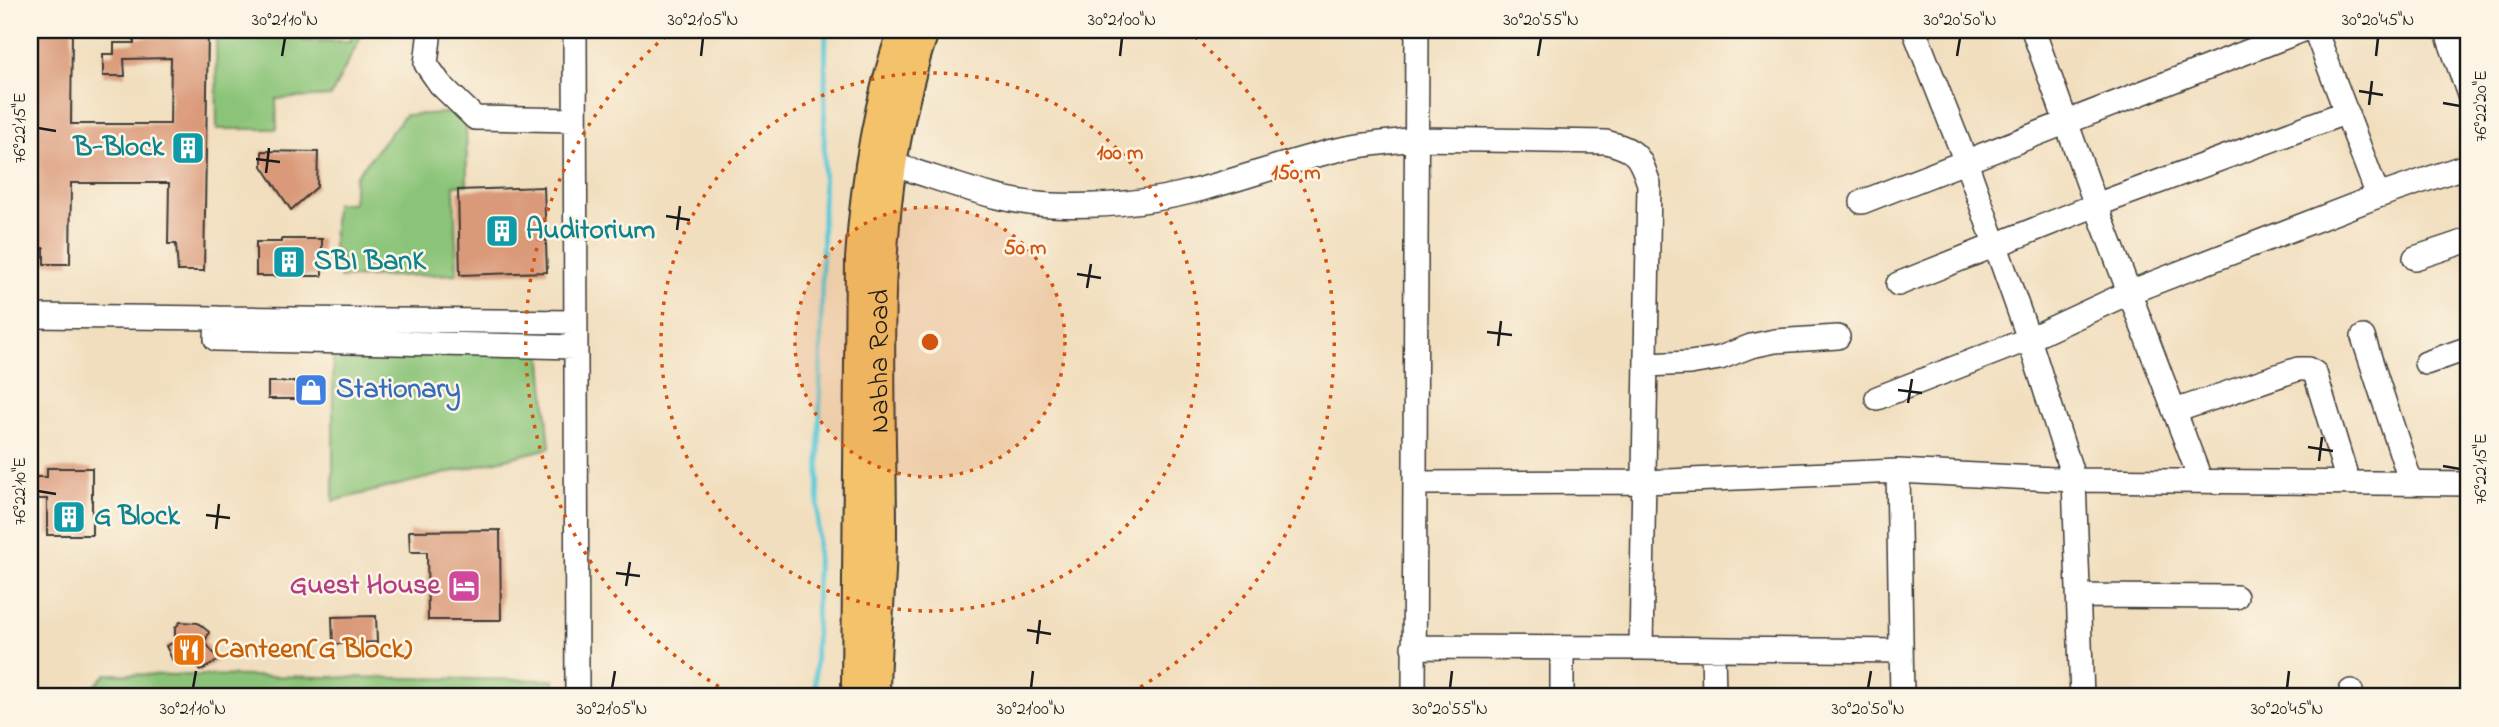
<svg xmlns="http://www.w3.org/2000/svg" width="2499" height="727" font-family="'Indie Flower',sans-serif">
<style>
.green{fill:#8bc478;stroke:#54704a;stroke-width:2}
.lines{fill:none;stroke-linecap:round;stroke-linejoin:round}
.stream{stroke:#5ec9d7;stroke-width:5}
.building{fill:#da9a79}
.minor-casing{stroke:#3c3934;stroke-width:26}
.major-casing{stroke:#3c3934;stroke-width:32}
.minor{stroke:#fff;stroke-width:23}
.major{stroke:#f3c26a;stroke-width:28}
.ticks{fill:none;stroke:#1c1c1c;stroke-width:2.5}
.ring{fill:none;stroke:#d4530e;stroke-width:3.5;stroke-dasharray:3.5 7}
.labels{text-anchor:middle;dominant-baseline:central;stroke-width:5;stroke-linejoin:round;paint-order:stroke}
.culture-label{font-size:28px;font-weight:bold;fill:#0d838f;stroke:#fcf5e5;text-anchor:start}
.street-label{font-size:28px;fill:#1c1c1c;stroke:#fcf5e5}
.shop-label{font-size:28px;font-weight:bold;fill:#366cbe;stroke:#fcf5e5;text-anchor:start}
.hotel-label{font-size:28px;font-weight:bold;fill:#b23c85;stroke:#fcf5e5;text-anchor:end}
.food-label{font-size:28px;font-weight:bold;fill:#c56008;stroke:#fcf5e5;text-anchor:start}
.centre{fill:#d4530e;stroke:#fcf5e5;stroke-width:3.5}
.ring-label{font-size:21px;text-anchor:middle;font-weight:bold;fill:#d4530e;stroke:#fcf5e5;stroke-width:5;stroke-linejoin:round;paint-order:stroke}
.neatline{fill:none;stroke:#1c1c1c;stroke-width:2.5}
.ticks-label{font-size:18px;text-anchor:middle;fill:#1c1c1c}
</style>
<rect width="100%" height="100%" fill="#fcf5e5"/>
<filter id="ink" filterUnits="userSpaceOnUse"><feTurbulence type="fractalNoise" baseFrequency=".0143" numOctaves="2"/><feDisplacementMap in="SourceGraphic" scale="14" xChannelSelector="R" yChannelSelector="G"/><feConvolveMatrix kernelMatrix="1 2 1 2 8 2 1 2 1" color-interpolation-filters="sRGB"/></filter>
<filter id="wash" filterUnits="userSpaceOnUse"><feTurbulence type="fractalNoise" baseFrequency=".00686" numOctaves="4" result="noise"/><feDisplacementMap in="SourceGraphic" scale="28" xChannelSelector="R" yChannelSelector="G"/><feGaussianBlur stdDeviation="1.57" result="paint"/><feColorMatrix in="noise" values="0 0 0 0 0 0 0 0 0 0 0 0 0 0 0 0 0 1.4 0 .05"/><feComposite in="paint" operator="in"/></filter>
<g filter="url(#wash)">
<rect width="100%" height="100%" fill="#f1debe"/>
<path class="green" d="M216,30h86l2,11h47l1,-11h12l-33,66 -55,3 1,30h-60z
M466,112l1,73h-13l3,89 -117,4 1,-25 -8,-2 2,-48h18l2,-26 50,-62z
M337,347l204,3 9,98 -217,53v-142z
M106,674l448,6v17h-470z"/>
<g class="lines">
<path class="stream" d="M815,697l11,-667"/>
</g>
<g id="blocks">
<path class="building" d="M36,30h36l-1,94h99l1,-66 -47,1 1,17h-22v-22h11v-11h20v-5l37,-1v-7h37l-4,241h-26l-2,-27h-8l1,-61h-98l-1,81h-26v-16h-9z
M262,151l56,1 -1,35 -26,23 -29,-44z
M544,187l3,85 -87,3 -2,-85z
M281,239h41v37h-66v-34h25z
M268,382h53v17h-53z
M47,468h45v67h-45v-36h-17v-22h17z
M500,530l1,90h-73l-1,-68h-17l-1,-21z
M376,616l1,26 -44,2 -1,-27z
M180,622l18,1 11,9 -4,10 14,18 -19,11 -12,-18 -15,8 -7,-15 9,-4v-14z"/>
</g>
</g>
<g filter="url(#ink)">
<use href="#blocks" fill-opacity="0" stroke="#3c3934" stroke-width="2"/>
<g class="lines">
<defs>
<path id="minor" d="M430,30l-4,34 14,20 35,34 99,2
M575,30l2,667
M1914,30l52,132 63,177 45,141 8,217
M2033,30l63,175 105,276
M2315,30l63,166
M2446,30l23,65
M891,164c52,15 106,39 160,41 48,2 96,-2 143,-14 48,-12 95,-30 143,-41 26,-6 53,-8 79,-11l190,3c30,8 33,12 43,42l-8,464 -228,-1
M1862,202l441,-172
M2415,258l54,-18
M1898,284l198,-79 251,-93
M30,316l545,6
M217,318l-1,21 359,8
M2363,337l48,146
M2426,363l43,-15
M1647,365l43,-2 30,-5 31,-12 24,-5 63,-4
M1877,398l152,-59 101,-47 248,-96 91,-31
M2175,411l123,-42h10l7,4 33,109
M1898,471l4,226
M1416,483l229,-1 253,-11 176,9 395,4
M2080,596l156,1
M1562,648v49
M1641,648l260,3
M1713,649l1,48
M1414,697l3,-667
M2351,697v-6"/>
<g id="major">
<path d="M856,684l4,-425c5,-78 17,-155 43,-229"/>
<path id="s1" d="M875,697c0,-54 7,-109 7,-164 0,-138 -11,-280 19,-417 7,-29 13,-59 24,-86"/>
</g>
</defs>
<use href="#minor" class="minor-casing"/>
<use href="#major" class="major-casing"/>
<use href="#minor" class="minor"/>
<use href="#major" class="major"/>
</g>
</g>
<path class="ticks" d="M282,56l3,-18M701,56l2,-18M1120,56l2,-18M1538,56l3,-18M1957,56l3,-18M2376,56l2,-18M2359,91l24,4M2443,103l17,3M2369,105l3,-24M38,128l18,3M256,159l24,3M266,173l3,-25M666,216l24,4M677,230l3,-24M1077,274l24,4M1087,288l4,-24M1487,332l25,3M1498,346l3,-25M1898,390l24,3M1908,403l4,-24M2308,447l25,4M2319,461l3,-24M2443,466l17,3M38,491l18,3M206,515l24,3M216,529l3,-25M616,573l24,3M626,586l4,-24M1027,630l24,4M1037,644l3,-24M193,688l3,-17M612,688l3,-17M1031,688l2,-17M1450,688l2,-17M1868,688l3,-17M2287,688l2,-17"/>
<circle cx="930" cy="342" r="135" fill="#d4530e" fill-opacity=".12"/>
<g class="ring">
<circle cx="930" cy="342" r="135"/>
<circle cx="930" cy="342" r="269"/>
<path d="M737 697A404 404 0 0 1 673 30M1187 30A404 404 0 0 1 1123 697"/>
</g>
<defs>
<symbol id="building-square" viewBox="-11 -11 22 22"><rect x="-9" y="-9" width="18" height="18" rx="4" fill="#0f9aa8" stroke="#fcf5e5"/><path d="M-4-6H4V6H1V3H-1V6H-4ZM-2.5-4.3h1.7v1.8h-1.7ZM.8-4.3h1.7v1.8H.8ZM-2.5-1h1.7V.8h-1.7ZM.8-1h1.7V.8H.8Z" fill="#fff"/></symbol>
<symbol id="shop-square" viewBox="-11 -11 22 22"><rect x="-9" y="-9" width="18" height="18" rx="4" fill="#3f7fe0" stroke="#fcf5e5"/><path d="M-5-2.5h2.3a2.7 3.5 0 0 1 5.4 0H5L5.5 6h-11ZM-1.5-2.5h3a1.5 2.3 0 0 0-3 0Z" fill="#fff"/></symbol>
<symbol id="hotel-square" viewBox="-11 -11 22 22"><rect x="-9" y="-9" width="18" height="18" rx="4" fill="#d1479c" stroke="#fcf5e5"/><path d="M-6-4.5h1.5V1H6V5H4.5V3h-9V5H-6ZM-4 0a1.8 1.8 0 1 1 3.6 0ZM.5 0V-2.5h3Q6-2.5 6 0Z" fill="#fff"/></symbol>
<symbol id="restaurant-square" viewBox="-11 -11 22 22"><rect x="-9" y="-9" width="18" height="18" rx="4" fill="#e8710a" stroke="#fcf5e5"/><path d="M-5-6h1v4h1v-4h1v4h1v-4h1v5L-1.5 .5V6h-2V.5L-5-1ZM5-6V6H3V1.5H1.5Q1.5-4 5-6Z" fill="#fff"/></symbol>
</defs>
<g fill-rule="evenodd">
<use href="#building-square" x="169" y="129" width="38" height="38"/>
<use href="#building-square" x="483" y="212" width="38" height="38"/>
<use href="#building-square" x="270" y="243" width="38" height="38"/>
<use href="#shop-square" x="292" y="371" width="38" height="38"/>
<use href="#building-square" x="50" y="498" width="38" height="38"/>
<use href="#hotel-square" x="445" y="567" width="38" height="38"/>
<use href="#restaurant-square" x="170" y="631" width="38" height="38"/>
</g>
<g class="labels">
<g class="culture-label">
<text x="164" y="148" text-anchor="end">B-Block</text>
<text x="526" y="231">Auditorium</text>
<text x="314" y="262">SBI BanK</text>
<text x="94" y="517">G Block</text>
</g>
<g class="street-label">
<text stroke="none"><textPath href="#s1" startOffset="336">Nabha Road</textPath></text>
</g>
<g class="shop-label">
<text x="336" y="390">Stationary</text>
</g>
<g class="hotel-label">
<text x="440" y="586">Guest House</text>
</g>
<g class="food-label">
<text x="214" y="650">Canteen(G Block)</text>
</g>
</g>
<circle cx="930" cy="342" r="10" class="centre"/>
<g class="ring-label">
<text x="1120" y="159">100 m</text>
<text x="1296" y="179">150 m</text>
<text x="1025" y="254">50 m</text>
</g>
<rect width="2499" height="727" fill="none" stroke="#fcf5e5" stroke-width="77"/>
<rect x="38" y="38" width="2422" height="650" class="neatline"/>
<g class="ticks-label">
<text x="285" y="25">30°21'10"N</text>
<text x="703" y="25">30°21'05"N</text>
<text x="1122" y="25">30°21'00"N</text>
<text x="1541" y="25">30°20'55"N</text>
<text x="1960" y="25">30°20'50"N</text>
<text x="2378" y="25">30°20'45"N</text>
<text transform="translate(2480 106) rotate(-90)" y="6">76°22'20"E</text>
<text transform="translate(19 128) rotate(-90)" y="6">76°22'15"E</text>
<text transform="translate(2480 469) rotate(-90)" y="6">76°22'15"E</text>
<text transform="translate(19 491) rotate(-90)" y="6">76°22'10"E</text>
<text x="193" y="714">30°21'10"N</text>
<text x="612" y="714">30°21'05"N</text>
<text x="1031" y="714">30°21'00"N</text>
<text x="1450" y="714">30°20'55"N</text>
<text x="1868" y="714">30°20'50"N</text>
<text x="2287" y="714">30°20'45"N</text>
</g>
</svg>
